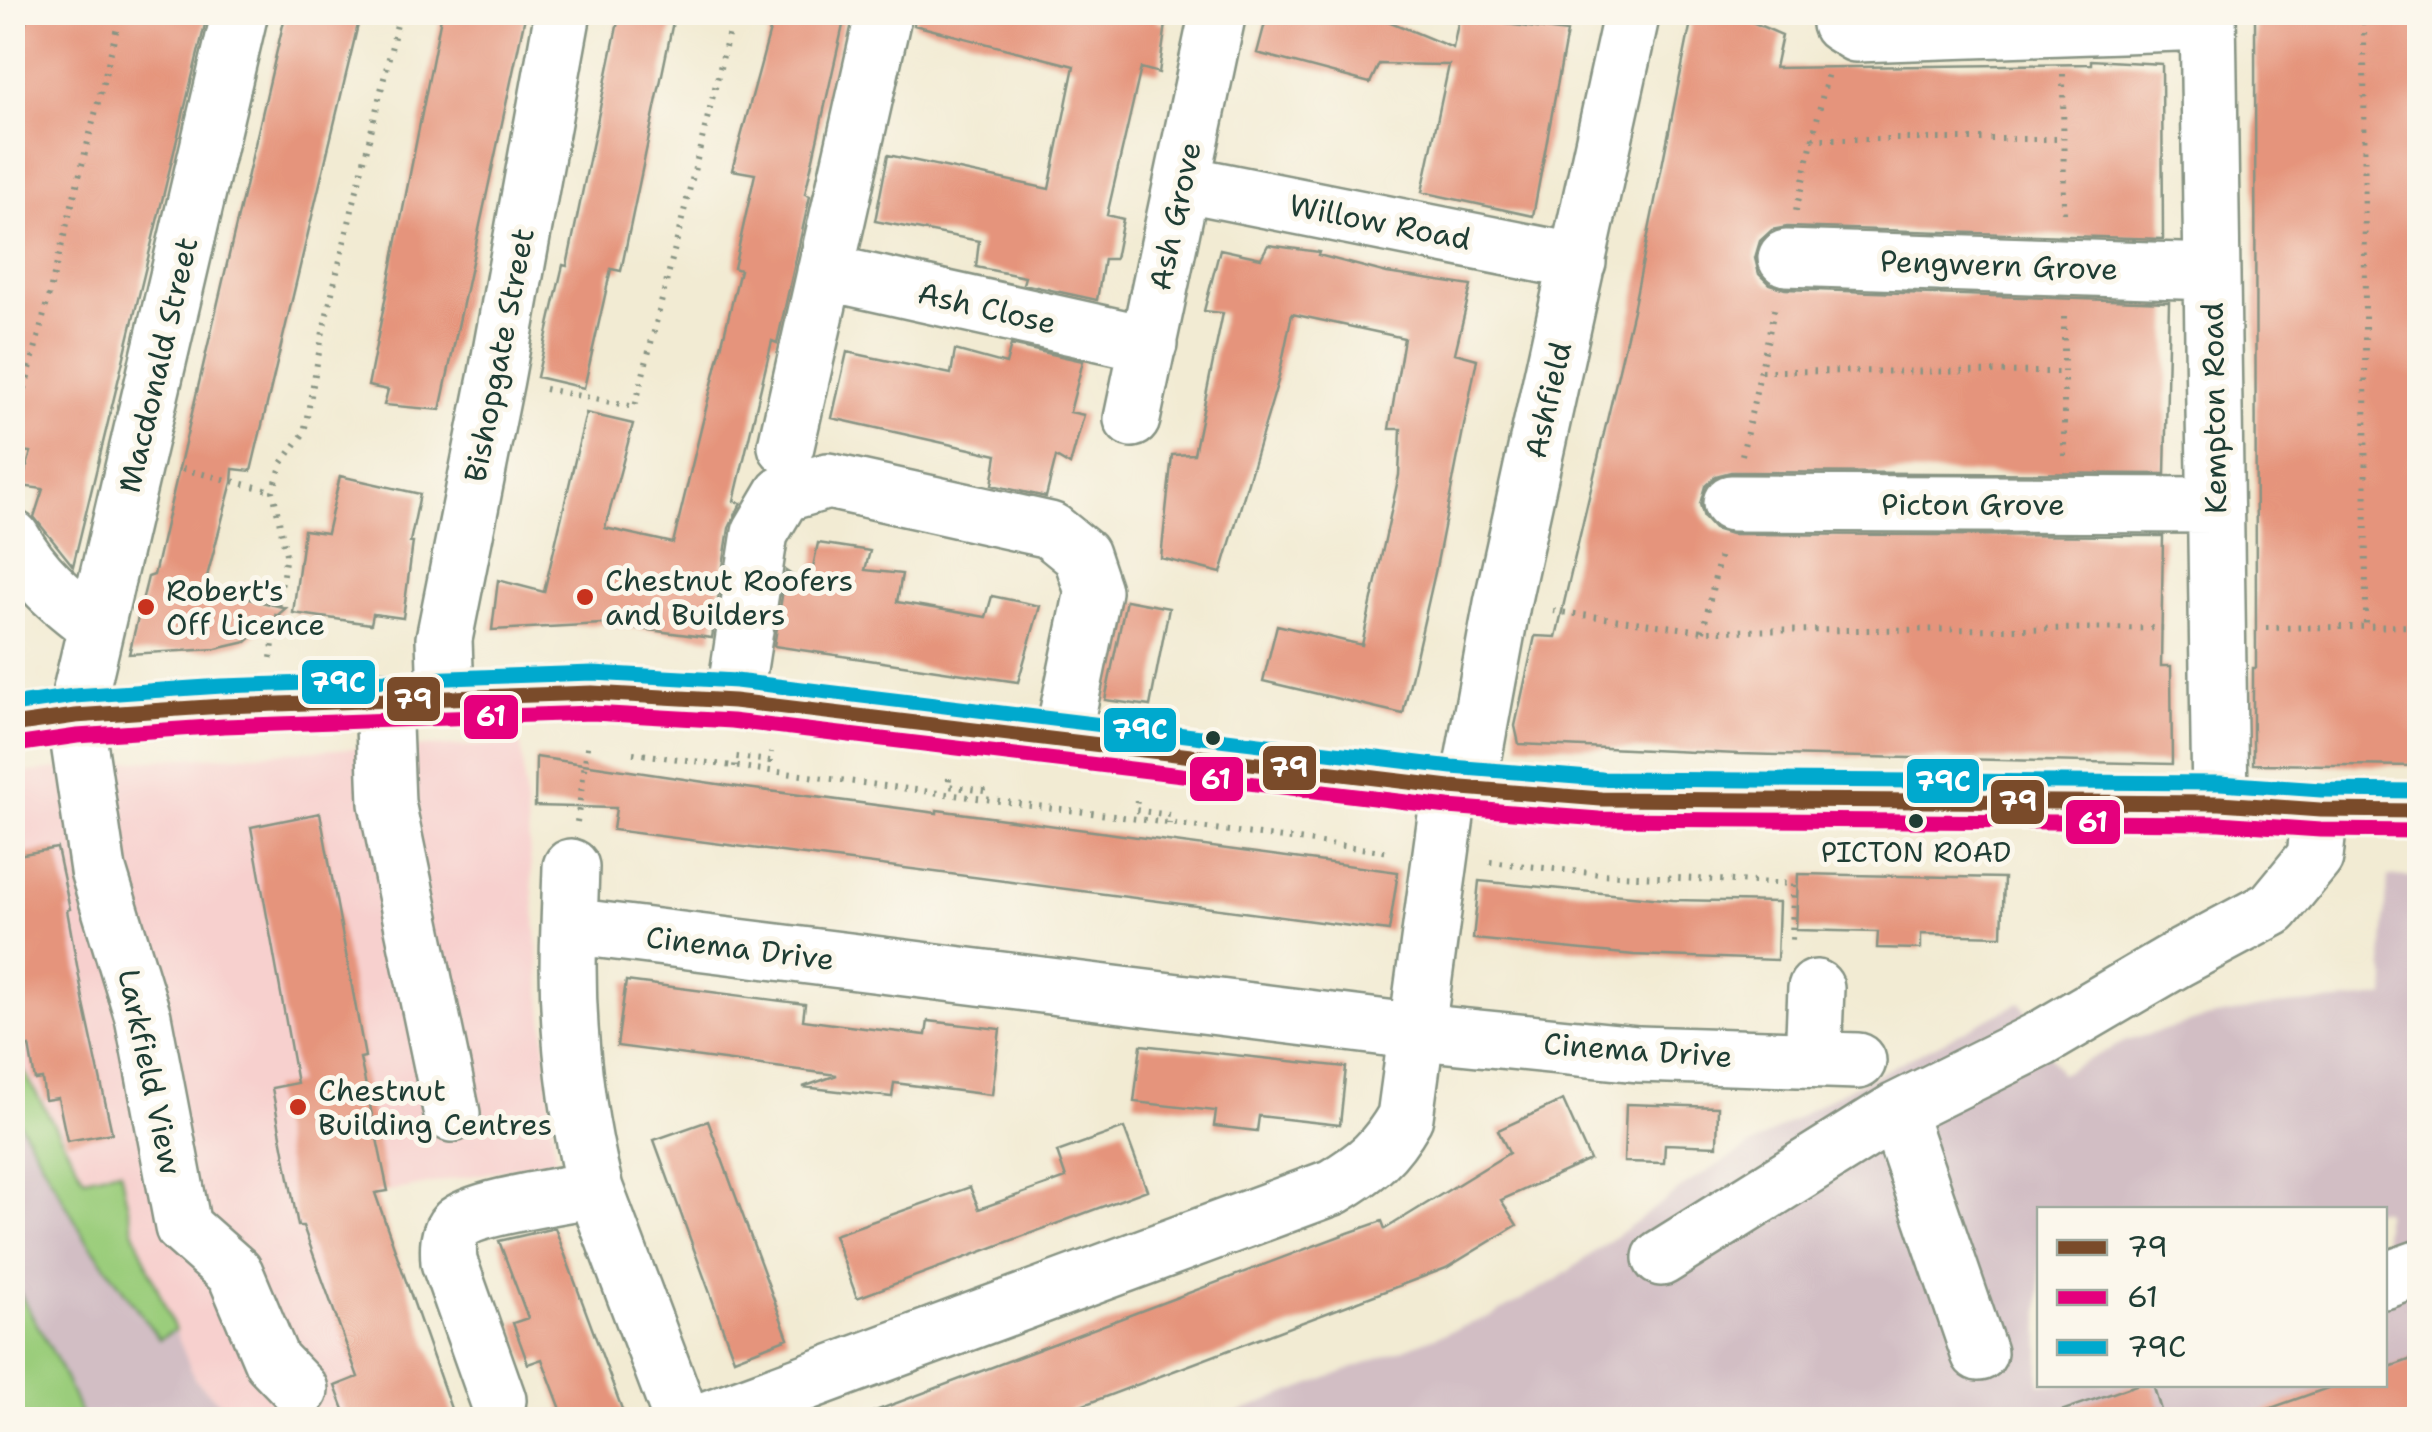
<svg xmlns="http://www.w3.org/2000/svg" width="2432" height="1432" font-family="'Shantell Sans',sans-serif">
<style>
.built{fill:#f7d0ce}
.industrial{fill:#d2bec4;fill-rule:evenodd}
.green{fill:#9bcd7c;stroke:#5d8558;stroke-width:2.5}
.building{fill:#e5947c}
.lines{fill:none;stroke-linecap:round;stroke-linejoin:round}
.minor-casing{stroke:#889484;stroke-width:60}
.major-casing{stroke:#889484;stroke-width:60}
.path{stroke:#889484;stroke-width:6;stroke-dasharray:2.5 8;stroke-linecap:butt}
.minor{stroke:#fff;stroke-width:55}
.major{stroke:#fff;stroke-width:55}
.bus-1-casing{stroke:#fbf7ec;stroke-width:22}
.bus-2-casing{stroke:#fbf7ec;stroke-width:22}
.bus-3-casing{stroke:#fbf7ec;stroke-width:22}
.bus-1{stroke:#7a4b2a;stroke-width:15}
.bus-2{stroke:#e5007d;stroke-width:15}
.bus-3{stroke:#00a9ce;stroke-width:15}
.poi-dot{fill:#c8321e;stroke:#fbf7ec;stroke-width:4}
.bus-dot{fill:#1f3d34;stroke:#fbf7ec;stroke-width:4}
.labels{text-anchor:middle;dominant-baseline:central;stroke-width:10;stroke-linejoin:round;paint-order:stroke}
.bus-label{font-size:28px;fill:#1f3d34;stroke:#fbf7ec}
.street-label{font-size:30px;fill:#1f3d34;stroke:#fbf7ec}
.poi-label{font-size:30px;fill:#1f3d34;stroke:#fbf7ec;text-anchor:start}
.line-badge{stroke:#fbf7ec;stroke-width:4}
.badge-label{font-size:28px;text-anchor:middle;font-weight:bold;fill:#fff}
</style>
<rect width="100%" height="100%" fill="#fbf7ec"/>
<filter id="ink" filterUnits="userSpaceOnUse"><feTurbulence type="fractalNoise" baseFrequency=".01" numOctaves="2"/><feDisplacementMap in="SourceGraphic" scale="20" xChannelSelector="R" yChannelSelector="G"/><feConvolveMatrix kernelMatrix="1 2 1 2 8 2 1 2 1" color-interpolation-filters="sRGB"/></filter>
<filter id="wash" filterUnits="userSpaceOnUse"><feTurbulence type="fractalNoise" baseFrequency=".0048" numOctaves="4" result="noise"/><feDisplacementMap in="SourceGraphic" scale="40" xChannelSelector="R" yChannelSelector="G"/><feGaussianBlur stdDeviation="2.25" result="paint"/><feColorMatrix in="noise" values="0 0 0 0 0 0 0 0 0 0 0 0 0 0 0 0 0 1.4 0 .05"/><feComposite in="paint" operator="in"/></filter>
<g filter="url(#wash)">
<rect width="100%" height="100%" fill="#f2ebd3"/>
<path class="built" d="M521,745l34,415 -180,34 80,225h-217l-43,-39 -62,-150 -13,-59 -36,7 -71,-128 -1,-276 109,-12 233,-14z"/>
<path class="industrial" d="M2388,876l31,1v542l-1202,1 276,-105 63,-35 134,-98 142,-85 189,-95 39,72 66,-33 84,-24 64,-11 111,-9 1,-18 -4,-19zM2040,1210h344v174h-344z
M12,1111l72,125 75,102 16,-8 20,50 43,39h-155l-27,-61 -43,-78z"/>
<path class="green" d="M12,1050l72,128 36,-8 13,60 42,100 -16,9 -75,-103 -71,-125z
M12,1280l44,78 27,61h-70z"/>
<g id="blocks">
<path class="building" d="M28,12h180l-135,554 -39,-49 9,-28 -22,-3 10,-34 -19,-2v-371z
M286,12h75l-110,459 -18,-2 -1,13 -28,106 82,20 -40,34 -30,7 -87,5 19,-77 6,-2z
M442,12h84l-86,398 -56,-5 4,-15 -20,-4z
M620,12h55l-54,259 -10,-2 -27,119 -47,-11 26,-112 4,1 7,-34z
M775,12h71l-41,182 5,2 -33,147 -5,-2 -38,160 7,2 -12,25 -17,110 -110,-14 -110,6 6,-50 46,12 42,-179 47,11 -28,104 68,15 67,-273 -6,-2 21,-94 -23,-4z
M915,12h244l-2,10 9,2 -7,49 -18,-5 -34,147 16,4 -8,40h-11l-7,41 -74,-16 2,-7 -49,-10 3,-26 -104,-20 13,-66 161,34 25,-123 -160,-41z
M1268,12h122l-2,9 65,27 6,-30 108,14 -34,184 -111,-24 27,-127 -70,-1 -9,19 -113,-30z
M1693,12h36l53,23 -7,33 316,-4v-4l71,4 1,175 -376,-12 -15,3 -12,11 -5,17 4,16 10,10 16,5 384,13 -4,172 -434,-2 -15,4 -11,10 -5,18 4,14 10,11 17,5 432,2 -2,130h10l1,98 -434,-10 -219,-10 -4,-18 20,-90 21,1 77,-327z
M2255,12h165v754l-167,-2v-96h3z
M1268,245l51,7 -1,3 69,18 84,13 -16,67 22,6 -41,209 -33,146 -140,-33 14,-56 85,20 37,-170 2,-46h-12l15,-91 -112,-24 -14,67 -57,192 -60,-15 11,-103 22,-1 29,-141 -19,-2 16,-62 41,9z
M1011,345l72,16 -13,51 14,3 -14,50 -14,-8 -10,40 -54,-12 5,-30 -165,-37 15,-66 104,22 4,-24 51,14z
M340,476l80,18 -10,48h3l-10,76 -30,-4 -2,10 -78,-11 11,-83 23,3z
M818,543l52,8 -5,19 37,4 -5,28 89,15 6,-21 48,10 -22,76 -244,-36 12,-75 23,15z
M1126,600l43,8 -19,98 -45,-6z
M536,757l195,29 206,27v-3l461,62 -9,59 -776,-101 3,-22 -81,-2z
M320,813l45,244 -5,1 28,133 -13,2 80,227h-107l-13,-34 23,-9 -55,-151h-5l-26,-138 25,-5 -46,-256z
M57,848l13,61 -3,1 17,94 28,129 -45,8 -9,-43 -13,2 -3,-21 -7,1 -6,-34 -11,2 -6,-26v-166z
M1798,874l206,4 -2,58 -81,-2v15l-44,-1 1,-16 -82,-2z
M1479,881l193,19 107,2 -2,58 -143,-5 -161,-16z
M626,981l179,23 -2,16 61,8 62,7 2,-14 72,8 -8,66 -98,-12 -2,14 -89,-10 34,-12 -220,-29z
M1141,1045l205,22 -6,58 -81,-9 -2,15 -43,-5 2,-15 -82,-9z
M1563,1100l27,60 -89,40 16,25 -71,43 -402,152h-181l-1,-4 486,-183 34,-12 3,8 124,-76 -11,-23z
M1626,1104l92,3 -1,39 -52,-2 -1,19 -40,-1z
M708,1121l80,217 -54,21 -80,-219z
M1124,1128l23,62 -290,108 -23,-63 136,-48 9,22 87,-31 -9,-26z
M555,1228l71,192h-61l-23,-61 -14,5 -15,-41 15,-5 -29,-77z
M2420,1356v64h-165l-1,-6 85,-30h45v-15z
M2139,1384h14l11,36h-108l-1,-7z"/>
</g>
</g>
<g filter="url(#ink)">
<use href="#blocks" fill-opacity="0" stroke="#889484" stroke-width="2.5"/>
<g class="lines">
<defs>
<path id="minor" d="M240,12l-165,704 23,154 45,147 40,210 52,46 37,88 28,29
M2208,12l12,791
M1840,24l16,10 352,-12
M1182,183l396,79
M1786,258l426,14
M825,272l324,72
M1132,419l86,-407
M786,446l98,-434
M1731,503l484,2
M12,538c21,38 49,62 84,88
M446,698l-2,-59 52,-260 67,-367
M383,699l4,104 65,311
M734,701l26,-168 23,-39 45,-13 222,49 31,25 12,36 -31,149
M1468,788l34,-184 130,-592
M569,926l2,-59
M1813,1059l3,-71
M1896,1111l83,242
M1661,1258l235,-147 145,-72 135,-79 97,-52 42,-51 5,-47
M2384,1281l36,-13
M498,1400l-49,-138c-1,-13 -2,-28 8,-38 18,-17 110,-29 138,-35
M682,1420l-87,-231c-21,-86 -30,-174 -26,-263l850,106 219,22 220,7
M705,1420l628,-233c35,-21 52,-35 72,-70l45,-330"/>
<path id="major" d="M12,725l63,-9 148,-10 369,-13 142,8 716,86 151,12 619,4 100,7 100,1"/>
</defs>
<use href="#minor" class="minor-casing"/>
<use href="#major" class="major-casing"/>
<path class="path" d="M2364,12l2,614
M2063,74l1,142
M1812,139h251
M1796,211l32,-139
M1761,371l303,1
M545,389l90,18 99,-395
M12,440l109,-428
M1742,455l33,-149
M2064,456v-142
M182,469l91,22
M1553,611l150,20 466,-3
M2266,628l154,-2
M1703,631l18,-81
M271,658l15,-104 -13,-63 9,-28 22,-30 20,-107 76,-314
M633,753l757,99
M735,767l1,-10 34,4 1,-9
M949,778l-1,8 36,5 -1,8
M1137,801l-2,9 35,5 -1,9
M577,822l11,-82
M1490,862l110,12 193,10 -1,60"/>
<use href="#minor" class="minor"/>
<use href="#major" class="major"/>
<defs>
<path id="bus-1" d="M12,725l63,-9 148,-10 369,-13 142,8 716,86 151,12 619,4 100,7 100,1"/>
<path id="bus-2" d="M15,745l62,-9 147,-10 368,-13 140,8 716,86 151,12 620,4 101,7 100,1"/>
<path id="bus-3" d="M12,705l62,-9 148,-10 371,-13 143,8 716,86 150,12 618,4 101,7 99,1"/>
</defs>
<use href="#bus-1" class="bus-1-casing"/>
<use href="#bus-2" class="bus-2-casing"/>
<use href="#bus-3" class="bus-3-casing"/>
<use href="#bus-1" class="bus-1"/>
<use href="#bus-2" class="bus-2"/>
<use href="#bus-3" class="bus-3"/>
</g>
</g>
<g class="poi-dot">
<circle cx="585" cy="597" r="10"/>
<circle cx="146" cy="607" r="10"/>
<circle cx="298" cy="1107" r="10"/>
</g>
<g class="bus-dot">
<circle cx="1213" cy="738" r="9"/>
<circle cx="1916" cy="821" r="9"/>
</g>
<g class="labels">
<g class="bus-label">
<text x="1916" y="852">PICTON ROAD</text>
</g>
<g class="street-label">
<text transform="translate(1175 216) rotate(-78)">Ash Grove</text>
<text transform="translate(1380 222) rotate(11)">Willow Road</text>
<text transform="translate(1999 265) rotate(2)">Pengwern Grove</text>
<text transform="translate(987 308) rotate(13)">Ash Close</text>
<text transform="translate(499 355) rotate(-79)">Bishopgate Street</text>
<text transform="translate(158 365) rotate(-77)">Macdonald Street</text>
<text transform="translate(1548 400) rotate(-77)">Ashfield</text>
<text transform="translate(2214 408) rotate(-91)">Kempton Road</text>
<text x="1973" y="504">Picton Grove</text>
<text transform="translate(740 948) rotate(7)">Cinema Drive</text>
<text transform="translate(1638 1050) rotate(4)">Cinema Drive</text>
<text transform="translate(150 1072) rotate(78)">Larkfield View</text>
</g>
<g class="poi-label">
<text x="605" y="580">Chestnut Roofers<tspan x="605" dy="34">and Builders</tspan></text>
<text x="166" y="590">Robert's<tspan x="166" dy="34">Off Licence</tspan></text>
<text x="318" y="1090">Chestnut<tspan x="318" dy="34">Building Centres</tspan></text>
</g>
</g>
<g class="line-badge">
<rect x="300" y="658" width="77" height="48" rx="10" fill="#00a9ce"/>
<rect x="385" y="675" width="57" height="48" rx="10" fill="#7a4b2a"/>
<rect x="462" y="693" width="58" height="48" rx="10" fill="#e5007d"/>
<rect x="1102" y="706" width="76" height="48" rx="10" fill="#00a9ce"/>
<rect x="1261" y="744" width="57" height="48" rx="10" fill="#7a4b2a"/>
<rect x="1188" y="755" width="57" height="48" rx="10" fill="#e5007d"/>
<rect x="1905" y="757" width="76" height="48" rx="10" fill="#00a9ce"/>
<rect x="1989" y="778" width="57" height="48" rx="10" fill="#7a4b2a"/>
<rect x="2064" y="798" width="58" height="48" rx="10" fill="#e5007d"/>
</g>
<g class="badge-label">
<text x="338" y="692">79C</text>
<text x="413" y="709">79</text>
<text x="491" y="726">61</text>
<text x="1140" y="739">79C</text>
<text x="1289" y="777">79</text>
<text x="1216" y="789">61</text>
<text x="1943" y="791">79C</text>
<text x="2018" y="811">79</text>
<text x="2093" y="832">61</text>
</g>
<rect width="2432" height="1432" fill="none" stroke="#fbf7ec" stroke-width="50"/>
<rect x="2037" y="1207" width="350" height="180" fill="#fbf7ec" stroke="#a3ada2" stroke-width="2.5"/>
<rect x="2057" y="1240" width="50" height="15" fill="#7a4b2a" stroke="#a3ada2" stroke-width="2.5"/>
<text x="2127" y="1257" font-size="30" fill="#1f3d34">79</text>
<rect x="2057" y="1290" width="50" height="15" fill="#e5007d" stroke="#a3ada2" stroke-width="2.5"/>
<text x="2127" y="1307" font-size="30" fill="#1f3d34">61</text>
<rect x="2057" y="1340" width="50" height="15" fill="#00a9ce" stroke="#a3ada2" stroke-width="2.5"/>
<text x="2127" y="1357" font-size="30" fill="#1f3d34">79C</text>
</svg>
